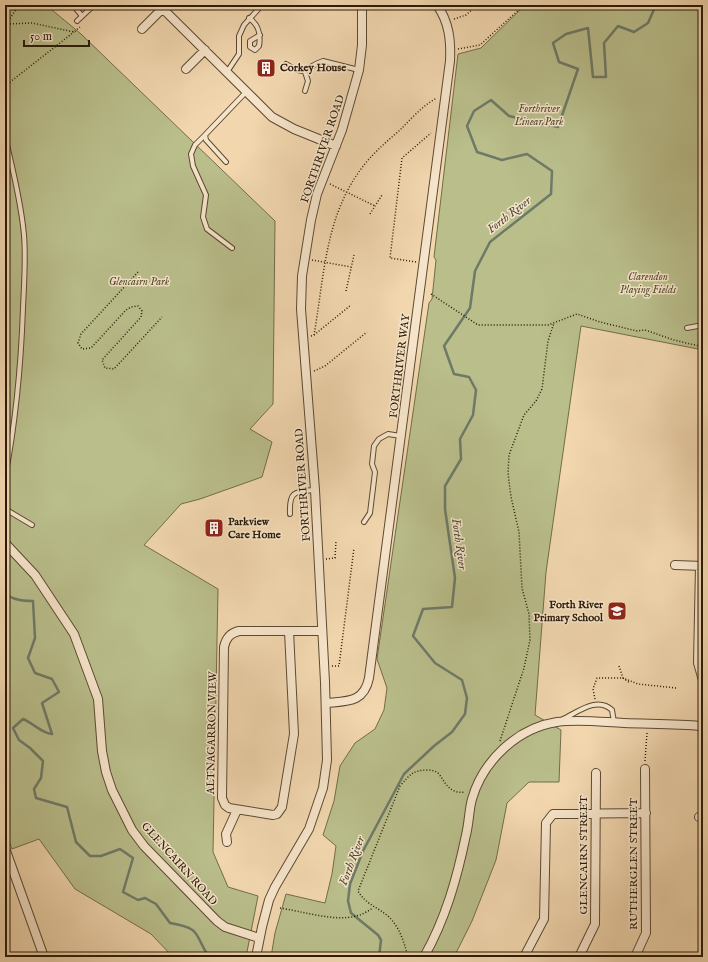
<svg xmlns="http://www.w3.org/2000/svg" width="708" height="962" font-family="'IM FELL English',serif">
<style>
.green{fill:#b9be8b;stroke:#726c4a}
.lines{fill:none;stroke-linecap:round;stroke-linejoin:round}
.stream{stroke:#6e7a68;stroke-width:2.5}
.lane-casing{stroke:#5c4a32;stroke-width:6}
.street-casing{stroke:#5c4a32;stroke-width:10}
.path{stroke:#2a1b08;stroke-width:1.5;stroke-dasharray:1 2;stroke-linecap:butt}
.lane{stroke:#f6e4ca;stroke-width:4}
.street{stroke:#f6e4ca;stroke-width:8}
.labels{text-anchor:middle;dominant-baseline:central;stroke-width:3;stroke-linejoin:round;paint-order:stroke}
.poi-label{font-size:11px;font-weight:bold;fill:#2a1b08;stroke:#f6e4ca;text-anchor:start}
.park-label{font-size:11px;font-style:italic;fill:#554c2f;stroke:#f6e4ca}
.street-label{font-size:11px;fill:#2a1b08;stroke:#f6e4ca}
.water-label{font-size:12px;font-style:italic;fill:#4c4a38;stroke:#f6e4ca}
</style>
<rect width="100%" height="100%" fill="#f1d6ae"/>
<filter id="stains"><feTurbulence type="fractalNoise" baseFrequency=".005" numOctaves="4"/><feColorMatrix values="0 0 0 0 .2 0 0 0 0 .09 0 0 0 0 .02 0 0 0 .5 -.17"/></filter>
<radialGradient id="worn" r=".72"><stop offset=".6" stop-color="#630" stop-opacity="0"/><stop offset="1" stop-color="#630" stop-opacity=".3"/></radialGradient>
<path class="green" d="M5,5h41l35,29 194,187 -2,183 -23,25 22,13 -10,35 -62,22 -19,5 -37,41 74,44 -5,263 15,35 30,9 -12,61h-73l-22,-23 -76,-45 -36,-50 -27,10 -7,-18z
M525,5h178v345l-122,-24 -35,246 -11,143 26,15 -2,52h-30l-22,21 -11,57 -24,61 -18,36h-183l4,-24 11,-39 39,9 7,-29 4,-28 -13,-11 11,-34 6,-35 15,-23 20,-14 9,-19 3,-22 -10,-29 52,-356 3,-4 4,-39 -2,-3 24,-203 23,-6z"/>
<g class="lines">
<path class="stream" d="M5,592c5,8 19,9 28,9l2,37 -7,20 7,15 17,6 7,13 -17,11 10,31c-9,0 -19,-11 -29,-15l-10,9 6,12 11,8 13,13 -2,17 -7,11 2,9 31,9 9,35 14,14h11l19,-7 13,9 -10,34 15,8 7,-2 11,6 14,19c33,6 23,10 39,34
M319,957l8,-3 9,3
M379,957l2,-17 -3,-5 -27,-22 -3,-12 2,-17 13,-33 41,-77 30,-28 18,-14 13,-18 2,-16 -5,-18 -27,-17 -22,-27 10,-27 29,-2 3,-29 -10,-69v-23l16,-27 -1,-20 13,-24 3,-25 -7,-13 -15,-3 -10,-28 26,-38 5,-37 15,-29 61,-48 1,-23 -25,-17 -25,6 -25,-8 -10,-26 7,-15 17,-11 18,16 49,11 20,-58 -19,-7 -6,-19 13,-9 22,-6 5,49h13l-2,-34 14,-17 16,6 14,-9 8,-18"/>
<defs>
<path id="lane" d="M73,5l9,11
M249,18c10,7 12,16 10,28l-4,4 -5,-3v-6l10,-6
M77,21l17,-16
M286,64c22,14 18,3 37,-3l36,9
M227,72l12,-18v-18l5,-11 18,-20
M305,91l3,-10 -3,-9
M205,135l-10,10 -4,9 2,12 13,29 -3,22 4,12 25,19
M5,137c8,32 16,65 19,98 2,24 0,49 -1,73 -2,57 -7,113 -18,169
M226,162l-20,-22 -1,-5 41,-43
M687,328l16,-3
M5,509l27,16
M290,514c-1,-23 4,-22 25,-24
M364,522l6,-9 5,-41 -3,-8 2,-18 5,-7 9,-5 13,2
M563,719c15,-7 34,-23 49,-9l2,12"/>
<path id="street" d="M159,5l113,112 22,12 42,17
M142,29l20,-20
M186,69l19,-19
M5,543l30,32 39,59 24,65 4,52 4,21 6,18 20,40 12,16 73,75 8,6 34,11
M675,565l28,1
M700,566l-2,97 5,17v64
M289,631l5,103 -12,73 -5,7 -4,1 -44,-7 -4,-3 -3,-7 2,-151c2,-9 6,-14 15,-16h83
M326,703c21,-2 38,0 43,-25l81,-617c1,-21 -1,-39 -13,-56
M699,817h4
M227,842l-1,-8 11,-24
M5,848l39,109
M256,957l6,-30 7,-27 6,-13 34,-58 14,-41 4,-28 -2,-78 -10,-192 -14,-181 1,-33 9,-56 6,-26 25,-64 17,-60 3,-25v-40
M424,957c22,-39 33,-79 42,-122 3,-12 3,-25 6,-36 11,-38 45,-71 85,-77 22,-3 45,0 67,1 26,1 52,1 78,3
M524,957l20,-38 2,-96 7,-9 93,-1
M579,957l16,-33 1,-151
M635,957l11,-24 -1,-164"/>
</defs>
<use href="#lane" class="lane-casing"/>
<use href="#street" class="street-casing"/>
<path class="path" d="M454,19l12,-4 11,-10
M7,24l25,-1 42,9 6,-5
M5,26l14,-21
M458,49l22,-4 44,-40
M5,86l69,-54
M330,184l45,22
M370,214l12,-19
M312,260l39,7
M416,262l-26,-4 12,-100 29,-25
M138,272l-57,62 -3,9 4,6 9,-1 35,-38 5,-3 7,-1 4,5 -1,6 -39,43 3,8 9,1 48,-52
M346,291l8,-36
M431,294l47,31h70l29,-11 23,8 37,9 8,-1 29,10 29,7
M314,335l37,-30
M311,336l3,-1c10,-57 11,-118 47,-166 11,-15 25,-27 39,-39 11,-11 23,-25 37,-32
M314,371l11,-5 42,-34
M326,559l9,-1 1,-17
M332,666h7l15,-118
M619,666l4,12 15,6 38,4
M595,699l-2,-10 4,-11h26l7,5
M500,741l24,-73 6,-28 -1,-26 -7,-26 -3,-56 -8,-35 -3,-24 1,-18 15,-40 12,-14 6,-12 6,-48 6,-18
M645,761l2,-28
M280,908c21,3 55,14 76,8 6,-1 12,-5 17,-8
M408,957c-4,-15 -8,-29 -19,-40 -11,-10 -23,-12 -31,-26l42,-105c10,-11 12,-16 28,-16 4,0 8,1 11,4 7,10 11,20 26,18"/>
<use href="#lane" class="lane"/>
<use href="#street" class="street"/>
</g>
<defs>
<symbol id="building-square" viewBox="-11 -11 22 22"><rect x="-9" y="-9" width="18" height="18" rx="4" fill="#8f2418" stroke="#f6e4ca"/><path d="M-4-6H4V6H1V3H-1V6H-4ZM-2.5-4.3h1.7v1.8h-1.7ZM.8-4.3h1.7v1.8H.8ZM-2.5-1h1.7V.8h-1.7ZM.8-1h1.7V.8H.8Z" fill="#fff"/></symbol>
<symbol id="school-square" viewBox="-11 -11 22 22"><rect x="-9" y="-9" width="18" height="18" rx="4" fill="#8f2418" stroke="#f6e4ca"/><path d="M0-5L7-2L0 1L-7-2ZM-4 1L0 2.5L4 1V4Q0 6-4 4Z" fill="#fff"/></symbol>
</defs>
<g fill-rule="evenodd">
<use href="#building-square" x="255" y="57" width="22" height="22"/>
<use href="#building-square" x="203" y="517" width="22" height="22"/>
<use href="#school-square" x="606" y="600" width="22" height="22"/>
</g>
<g class="labels">
<g class="poi-label">
<text x="280" y="68">Corkey House</text>
<text x="228" y="522">Parkview<tspan x="228" dy="13">Care Home</tspan></text>
<text x="603" y="605" text-anchor="end">Forth River<tspan x="603" dy="13">Primary School</tspan></text>
</g>
<g class="park-label">
<text x="539" y="109">Forthriver<tspan x="539" dy="13">Linear Park</tspan></text>
<text x="648" y="277">Clarendon<tspan x="648" dy="13">Playing Fields</tspan></text>
<text x="139" y="282">Glencairn Park</text>
</g>
<g class="street-label">
<text transform="translate(323 149) rotate(-71)">FORTHRIVER ROAD</text>
<text transform="translate(400 366) rotate(-83)">FORTHRIVER WAY</text>
<text transform="translate(303 485) rotate(-94)">FORTHRIVER ROAD</text>
<text transform="translate(212 733) rotate(-89)">ALTNAGARRON VIEW</text>
<text transform="translate(584 855) rotate(-90)">GLENCAIRN STREET</text>
<text transform="translate(179 864) rotate(48)">GLENCAIRN ROAD</text>
<text transform="translate(634 864) rotate(-90)">RUTHERGLEN STREET</text>
</g>
<g class="water-label">
<text transform="translate(509 215) rotate(-38)">Forth River</text>
<text transform="translate(459 544) rotate(82)">Forth River</text>
<text transform="translate(352 861) rotate(-69)">Forth River</text>
</g>
</g>
<rect width="708" height="962" fill="none" stroke="#f1d6ae" stroke-width="20"/>
<rect x="6" y="6" width="696" height="950" fill="none" stroke="#2a1b08" stroke-width="2"/>
<rect x="10" y="10" width="688" height="942" fill="none" stroke="#2a1b08"/>
<path d="M24 40v6h65v-6" fill="none" stroke="#2a1b08" stroke-width="2"/>
<text x="30" y="40" font-size="12" fill="#2a1b08" stroke="#f6e4ca" stroke-width="3" paint-order="stroke">50 m</text>
<rect width="100%" height="100%" filter="url(#stains)"/>
<rect width="100%" height="100%" fill="url(#worn)"/>
</svg>
